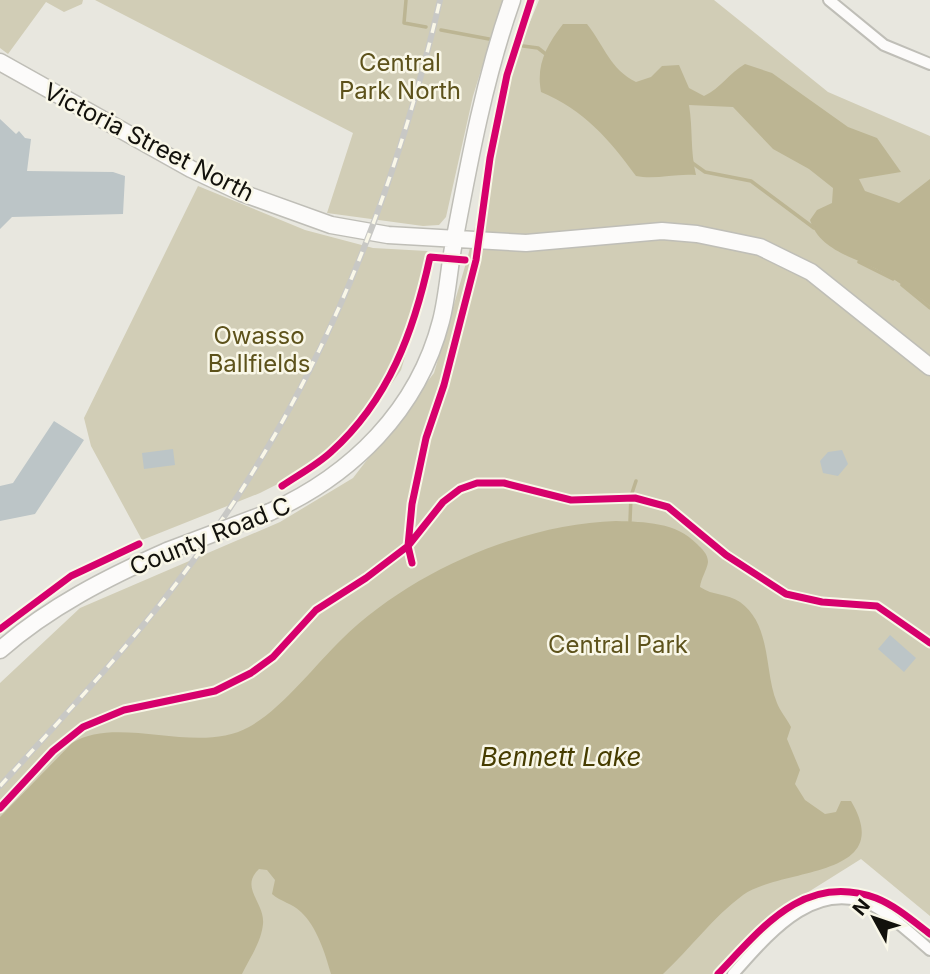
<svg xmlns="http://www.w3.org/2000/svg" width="930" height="974" font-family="Inter,sans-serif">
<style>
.green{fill:#d1cdb6}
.water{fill:#bcb593}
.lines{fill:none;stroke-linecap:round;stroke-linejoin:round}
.stream{stroke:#bcb593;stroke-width:3.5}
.building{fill:#bcc5c7}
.street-casing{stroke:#bfbeb7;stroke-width:14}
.secondary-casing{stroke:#bfbeb7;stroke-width:19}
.street{stroke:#fcfbfa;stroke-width:10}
.secondary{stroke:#fcfbfa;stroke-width:16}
.rail-casing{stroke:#c8c8c5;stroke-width:6}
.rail{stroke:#f9f7e8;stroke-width:3.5;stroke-dasharray:10;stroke-linecap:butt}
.secondary-bridge-casing{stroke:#bfbeb7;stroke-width:19;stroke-linecap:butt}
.secondary-bridge{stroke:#fcfbfa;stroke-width:16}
.cycleway-casing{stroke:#f9f7e8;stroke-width:11}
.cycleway{stroke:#d6006c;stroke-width:7}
.labels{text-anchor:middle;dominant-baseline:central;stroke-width:5;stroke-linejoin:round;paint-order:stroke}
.park-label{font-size:24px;fill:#5d521b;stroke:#f9f7e8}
.street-label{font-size:24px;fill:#12110c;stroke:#f9f7e8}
.water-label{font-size:26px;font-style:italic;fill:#463c00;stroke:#f9f7e8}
</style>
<rect width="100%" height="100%" fill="#e8e7df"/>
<path class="green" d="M0,0h83l-1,4 -18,8 -18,-10 -38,52 -8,-6z
M95,0h408l-30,96 -27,121 -7,8 -16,1 -96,-13 26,-80z
M539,0h175l114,92 102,44v780l-69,-57 -91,57 -50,58h-720v-291l80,-75 200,-86 73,-44 81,-105 34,-117 48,-200z
M198,186l107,44 68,18 54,3 7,10 -33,109 -32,47 -32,37 -77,39 -118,47 -51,-94 -7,-28z"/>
<path class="water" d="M563,24h24c18,23 23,45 49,58l15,-5 11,-11 17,-1 10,23 15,8c17,-8 25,-23 41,-32l27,9 76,54 29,11 24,34 -42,7 6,12 34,12 31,-24v127c-14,-12 -30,-23 -46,-33 -26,-15 -64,-21 -74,-53l7,-10 15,-7 1,-15 -24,-19 -36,-20 -40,-42 -44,-2c4,24 1,46 7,70 -21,-2 -40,5 -60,1 -27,-37 -52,-66 -95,-84 -5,-27 5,-46 22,-68z
M616,521c29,1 60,1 81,23 5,5 11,10 11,18 -1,8 -7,16 -8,25 13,9 27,6 40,15 32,23 24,70 37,101 3,8 10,16 14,24l-4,12 13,31 -5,14 10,16 20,14 11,-2 5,-11h10c46,78 -68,66 -108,94 -30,22 -53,54 -80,79h-332c-6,-21 -14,-47 -30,-62 -9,-9 -20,-10 -29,-18l3,-14 -8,-10 -8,-1c-20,19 6,33 4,55 -2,19 -13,33 -21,50h-242v-157l72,-74c47,-29 125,13 177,-16 34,-19 65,-61 93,-88 68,-67 179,-115 274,-118z"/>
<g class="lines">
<path class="stream" d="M406,0l-2,23 22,4
M441,30l48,9
M523,46l15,2 9,7
M691,162l14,10 46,9 63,47
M859,262l34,17
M902,285l28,23
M630,521l1,-25 5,-15"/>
</g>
<path class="building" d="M0,119l16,15 3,-3 6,7 6,1 -4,32 86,1 12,4 -2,38 -111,3 -12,12z
M54,421l30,19 -49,74 -35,7v-35l13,-3z
M173,449l2,16 -31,4 -2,-16z
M842,450l6,14 -10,12 -15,-3 -3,-12 8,-9z
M890,635l26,23 -12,14 -26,-23z"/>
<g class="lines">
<defs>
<path id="street" d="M829,0l55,45 46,19
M733,974c35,-39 81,-97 141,-68 20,11 38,29 56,44"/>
<path id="secondary" d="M0,62l191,107 51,24 89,32 57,10 138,8 136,-12 35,3 63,13 51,25 119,95
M270,512c82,-37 148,-102 171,-191 7,-27 8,-56 14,-84 15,-80 30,-160 57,-237
M0,650c49,-43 108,-73 167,-99"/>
</defs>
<use href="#street" class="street-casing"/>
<use href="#secondary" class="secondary-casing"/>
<use href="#street" class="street"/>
<use href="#secondary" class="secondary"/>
<defs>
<path id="rail" d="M0,786c72,-79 147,-158 208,-246 114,-161 188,-349 232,-540"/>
</defs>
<use href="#rail" class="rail-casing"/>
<use href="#rail" class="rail"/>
<defs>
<path id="secondary-bridge" d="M167,551l103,-39"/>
</defs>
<use href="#secondary-bridge" class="secondary-bridge-casing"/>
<use href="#secondary-bridge" class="secondary-bridge"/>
<defs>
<path id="cycleway" d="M282,486c16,-11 35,-21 49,-34 58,-52 83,-121 99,-195l35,3
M412,563l-4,-17 4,-42 14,-66 18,-53 32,-125 14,-102 17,-83 24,-75
M0,629l71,-53 68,-32
M0,808l53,-57 30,-24 41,-17 91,-19 36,-18 22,-16 43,-47 50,-32 42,-32 35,-44 17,-13 17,-6h27l67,17 64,-2 33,9 58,48 60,39 36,8 55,4 53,37
M718,974c44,-46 86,-102 158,-76 20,8 37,23 54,36"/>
</defs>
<use href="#cycleway" class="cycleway-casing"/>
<use href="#cycleway" class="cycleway"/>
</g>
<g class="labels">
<g class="park-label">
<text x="400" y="62">Central<tspan x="400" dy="28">Park North</tspan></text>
<text x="259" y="335">Owasso<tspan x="259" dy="28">Ballfields</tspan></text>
<text x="618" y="644">Central Park</text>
</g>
<g class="street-label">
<text transform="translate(149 142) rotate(27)">Victoria Street North</text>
<text transform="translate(210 536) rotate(-22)">County Road C</text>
</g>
<g class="water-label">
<text x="561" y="756">Bennett Lake</text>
</g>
</g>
<g transform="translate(874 918) rotate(310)" stroke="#f9f7e8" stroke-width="5" paint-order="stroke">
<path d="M0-5L12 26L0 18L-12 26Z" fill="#12110c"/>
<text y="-10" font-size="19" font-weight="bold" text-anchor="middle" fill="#12110c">N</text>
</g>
</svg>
